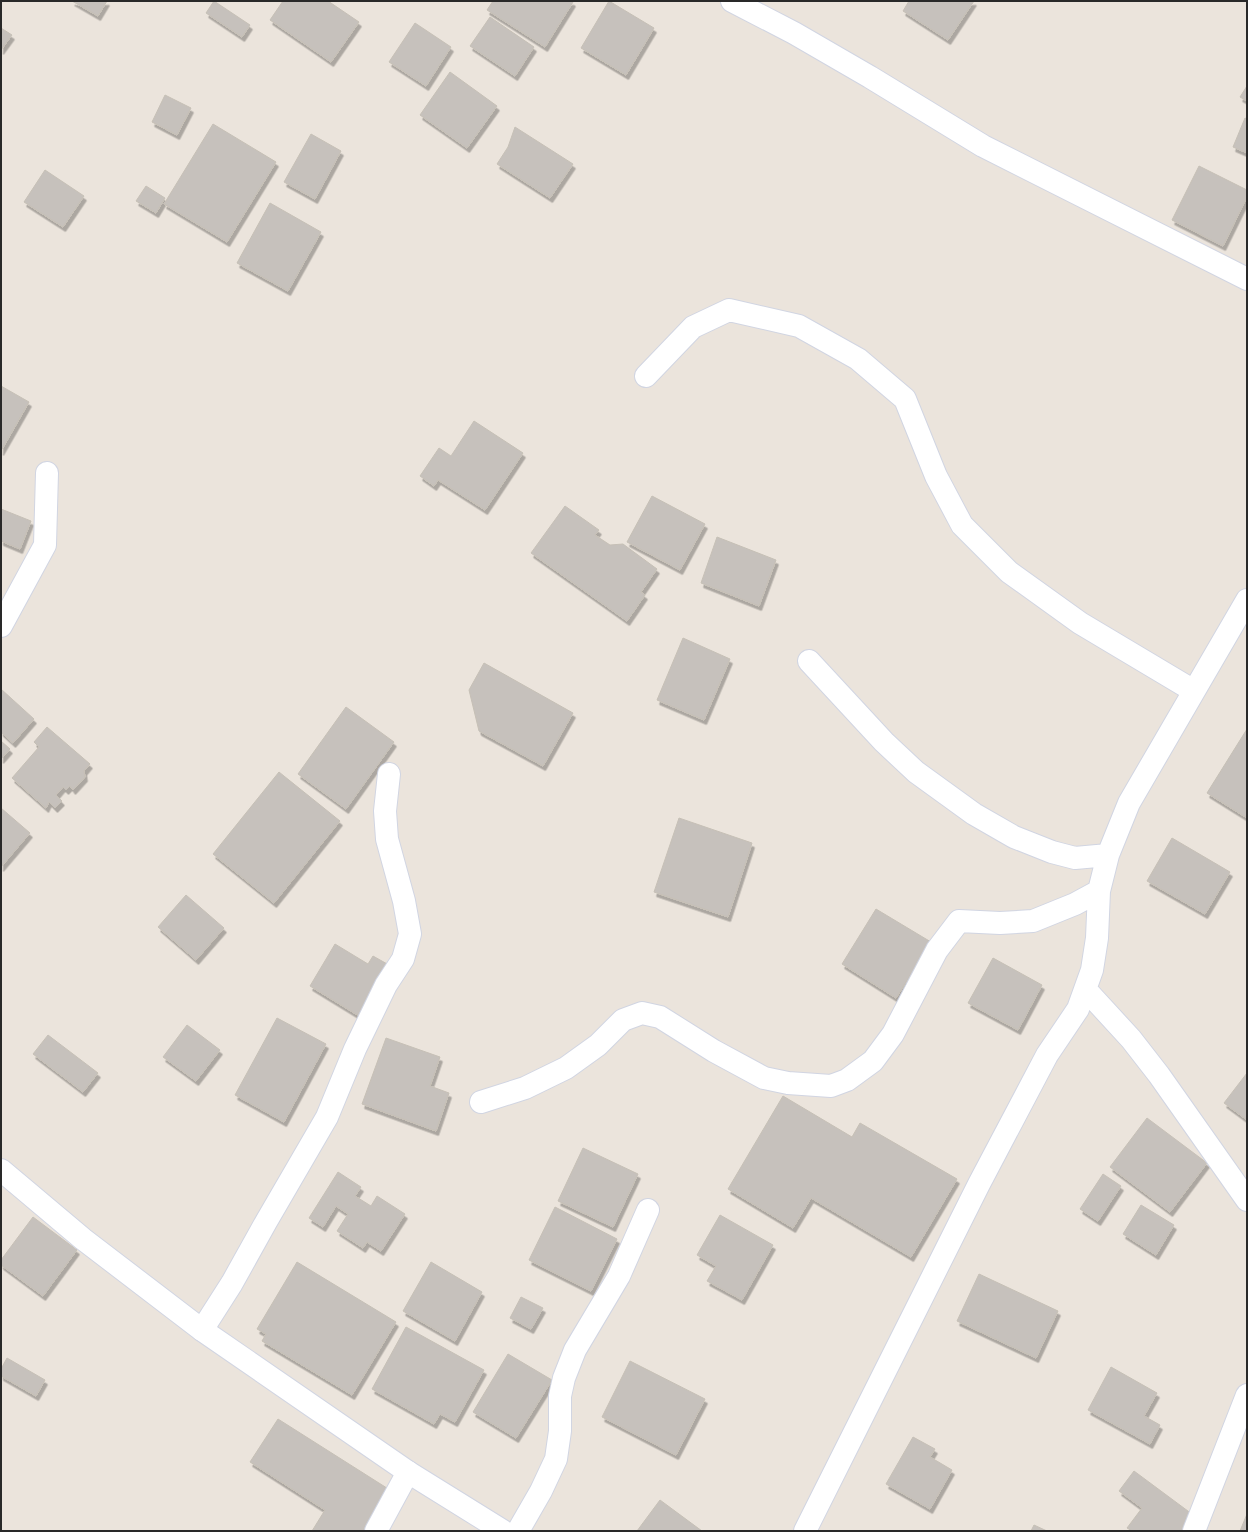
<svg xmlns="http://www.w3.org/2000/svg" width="1248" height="1532" font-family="Mulish,sans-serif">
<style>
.building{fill:#c6c1bc;stroke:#c6c0b6;filter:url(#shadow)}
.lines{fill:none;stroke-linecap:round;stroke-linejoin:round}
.street-casing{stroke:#d1d5e2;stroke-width:24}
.secondary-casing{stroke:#d1d5e2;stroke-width:24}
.street{stroke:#fff;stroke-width:22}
.secondary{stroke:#fff;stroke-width:22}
</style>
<defs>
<filter id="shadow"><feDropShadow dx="2.5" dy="4.5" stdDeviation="0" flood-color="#0004"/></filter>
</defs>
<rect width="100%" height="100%" fill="#ebe4dc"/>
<path class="building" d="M72,1h35l-9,15z
M214,1l36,24 -8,12 -36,-24z
M283,1h45l31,21 -28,40 -61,-42z
M493,1h79l1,1 -28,45 -58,-37z
M609,1l45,27 -28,47 -45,-27z
M909,1h65l-26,39 -45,-29z
M490,17l44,30 -19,29 -45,-30z
M415,23l36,24 -25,39 -37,-24z
M1,28l11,7 -11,15z
M450,72l47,34 -30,42 -47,-33z
M1247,86v15l-7,-4z
M165,95l26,13 -14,27 -25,-13z
M1245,118l2,1v34l-14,-6z
M213,124l63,38 -49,80 -63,-38z
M515,127l58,37 -23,34 -53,-34 11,-17z
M311,134l30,17 -26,48 -31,-17z
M1199,166l48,24v7l-24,49 -51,-26z
M45,170l39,26 -21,31 -39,-25z
M146,186l19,12 -9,15 -20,-12z
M270,203l51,29 -33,59 -51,-28z
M1,386l28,16 -28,49z
M474,421l49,32 -38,57 -47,-30 -4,6 -14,-10 19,-28 12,8z
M652,496l53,28 -25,46 -53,-28z
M565,506l34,24 -4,5 15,10 13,-1 34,25 -16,23 4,3 -18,26 -96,-68z
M1,509l30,12 -11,28 -19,-8z
M717,537l59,23 -17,46 -58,-23z
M683,638l47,21 -26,61 -47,-20z
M484,663l89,50 -30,53 -64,-35 -10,-41z
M1,689l33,30 -21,24 -12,-11z
M346,707l48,35 -48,67 -48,-35z
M47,727l43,37 -6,7 1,6 -12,13 -3,-4 -4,4 -3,-3 -7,8 6,6 -7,7 -6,-6 -3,6 -34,-30 27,-31 -5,-5z
M1247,729v89l-40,-25z
M1,741l9,8 -9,10z
M279,772l61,49 -66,82 -61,-49z
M1,808l29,25 -29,34z
M679,818l73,25 -24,74 -74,-25z
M1172,838l58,34 -25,42 -58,-33z
M186,895l38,33 -28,32 -38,-33z
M876,909l55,33 -35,56 -54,-34z
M335,944l33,20 5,-8 16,9 -30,51 -49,-30z
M993,958l49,27 -24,45 -50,-27z
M277,1018l49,26 -42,78 -49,-27z
M187,1025l33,25 -24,31 -33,-24z
M48,1035l50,38 -15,19 -50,-38z
M386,1038l54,19 -10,29 19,7 -13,38 -74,-27z
M1247,1073v47l-23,-17z
M783,1096l69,41 8,-14 97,56 -46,78 -100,-59 -18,30 -65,-39z
M1147,1118l60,45 -37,49 -60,-45z
M583,1148l55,26 -25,53 -55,-26z
M338,1172l23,15 -6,9 16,10 6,-10 28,18 -24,37 -14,-9 -4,6 -26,-17 11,-17 -12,-8 -13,21 -14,-9z
M1103,1174l18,12 -23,35 -18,-12z
M1141,1205l33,20 -18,30 -33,-21z
M555,1207l62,32 -26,52 -62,-31z
M720,1215l53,30 -31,55 -35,-19 9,-15 -19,-11z
M33,1217l44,33 -34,46 -42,-31v-5z
M297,1262l99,60 -44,73 -90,-54 4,-7 -9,-5z
M431,1262l51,30 -27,49 -52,-30z
M979,1274l79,37 -22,47 -79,-37z
M521,1297l22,11 -12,21 -21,-11z
M406,1327l78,43 -29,52 -15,-8 -6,10 -62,-35z
M508,1354l44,26 -36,58 -43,-26z
M7,1358l38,22 -9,16 -35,-20v-7z
M630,1361l75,38 -29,56 -74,-38z
M1111,1367l46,26 -13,23 16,9 -10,19 -62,-34z
M278,1419l112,71 -26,41h-52l13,-21 -75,-48z
M913,1437l22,12 -5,8 22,13 -22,39 -44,-25z
M1134,1471l62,46 -10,14h-54l-5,-3 15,-20 -23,-17z
M660,1500l42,31h-65z
M1247,1514v17h-7z
M1034,1525l13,6h-16z"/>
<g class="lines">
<defs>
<path id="street" d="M646,376l47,-49 36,-17 70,16 59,33 47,40 31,77 26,49 47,47 71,51 114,68
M1,626l44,-81 2,-72
M809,661l75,81 32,30 58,42 40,23 38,15 23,6 33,-3
M1086,990l45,49 28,36 88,125
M481,1102l44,-14 41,-20 32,-23 25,-25 19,-7 18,4 54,34 50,27 24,5 43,3 16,-6 26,-19 20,-27 44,-84 22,-29 41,2 33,-2 42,-17 24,-13
M202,1330l30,-47 34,-61 61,-105 28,-68 31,-64 17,-26 7,-25 -6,-33 -17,-62 -2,-28 4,-37
M376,1531l32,-59
M518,1531l23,-40 15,-32 4,-28v-35l4,-18 11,-28 44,-74 29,-66
M805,1531l174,-347 68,-129 31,-46 14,-39 5,-32 2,-47 9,-36 21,-52 118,-203
M1194,1531l53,-136"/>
<path id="secondary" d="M732,1l62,32 76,44 113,69 264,133
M1,1170l82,69 119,91 206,142 95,59"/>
</defs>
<use href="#street" class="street-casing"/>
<use href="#secondary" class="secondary-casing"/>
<use href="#street" class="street"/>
<use href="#secondary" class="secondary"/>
</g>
<rect width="1248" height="1532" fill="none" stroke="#292929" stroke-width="4"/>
</svg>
